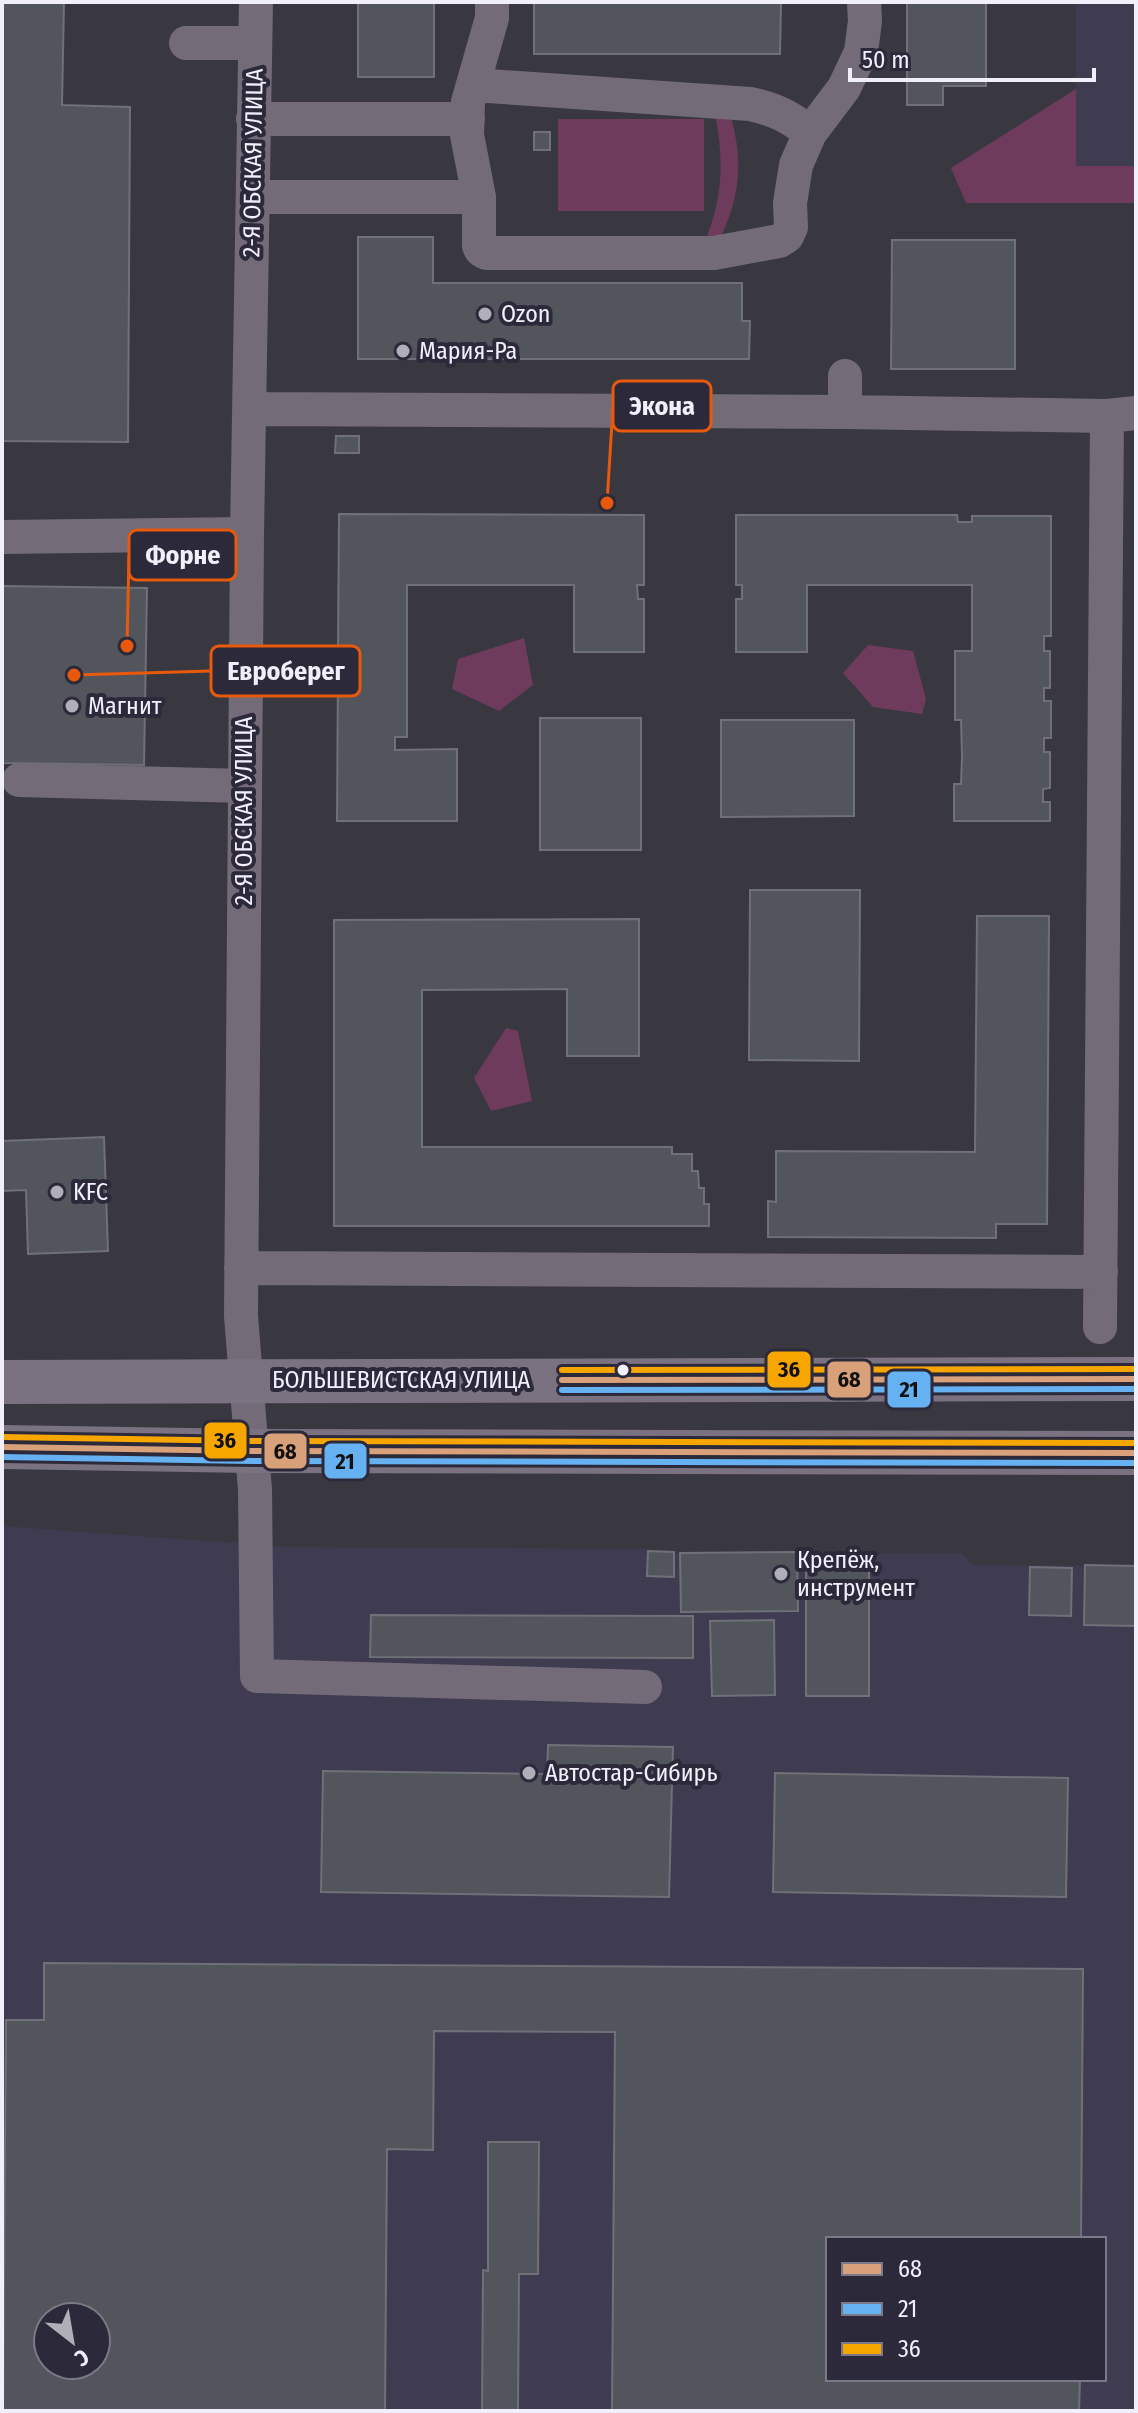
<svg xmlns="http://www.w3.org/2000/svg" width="1138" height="2413" font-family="'Fira Sans Condensed',sans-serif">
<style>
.built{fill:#3f3b51;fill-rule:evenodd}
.green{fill:#6f3b5c}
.building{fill:#53555c;stroke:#6f7078;stroke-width:2;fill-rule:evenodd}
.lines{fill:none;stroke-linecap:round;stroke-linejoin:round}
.minor{stroke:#746b79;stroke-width:34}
.highway{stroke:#7a7280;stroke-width:44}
.bus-1-casing{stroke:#2c2a3a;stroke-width:12}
.bus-2-casing{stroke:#2c2a3a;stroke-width:12}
.bus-3-casing{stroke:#2c2a3a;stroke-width:12}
.bus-1{stroke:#d9a179;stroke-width:6}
.bus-2{stroke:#66b1f2;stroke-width:6}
.bus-3{stroke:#f7a600;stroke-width:6}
.poi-dot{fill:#b0afb9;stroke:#2c2a3a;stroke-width:3}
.bus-dot{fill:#f0effa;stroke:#2c2a3a;stroke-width:3}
.labels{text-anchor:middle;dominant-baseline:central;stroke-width:8;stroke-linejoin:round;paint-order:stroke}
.street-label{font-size:24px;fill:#f0effa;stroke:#2c2a3a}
.poi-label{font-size:24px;fill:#f0effa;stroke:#2c2a3a;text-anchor:start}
.leader{fill:none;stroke:#e8590c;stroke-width:3}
.callout-dot{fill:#e8590c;stroke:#2c2a3a;stroke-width:3}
.callout{fill:#2c2a3a;stroke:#e8590c;stroke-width:3}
.callout-label{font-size:26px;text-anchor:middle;font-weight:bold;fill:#f0effa}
.line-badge{stroke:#2c2a3a;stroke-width:3}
.pale-badge-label{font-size:22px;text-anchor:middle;font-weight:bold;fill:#111}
</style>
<rect width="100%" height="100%" fill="#393841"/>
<path class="built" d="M1076,2h60v164h-60z
M2,1526l288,21 357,2 1,2 32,2 117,-1 9,6h63l13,-5h80l11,12 163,1v845h-1134zM828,2239h276v140h-276zM48,2317h48v48h-48z"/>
<path class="green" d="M1076,89v77h60v37h-170l-15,-35z
M715,114h15c13,43 11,81 -9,122h-14c16,-41 17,-78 8,-122z
M558,119h146v92h-146z
M524,638l9,47 -34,26 -47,-22 6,-30z
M868,645l45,6 13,48 -4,15 -49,-7 -30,-34z
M506,1028l12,3 14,70 -41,10 -17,-33z"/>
<path class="building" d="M2,2h62l-2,103 68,2 -2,335 -126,-1z
M358,2h76v75h-76z
M789,2l-8,1 -1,51h-246v-51h-8z
M907,2h79v84h-43v19h-36z
M534,132h16v18h-16z
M358,237h75v46h309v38h8l-1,38h-391z
M892,240h123v129h-124z
M336,436h23v17h-24z
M339,514l305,1v70h-7l1,14h6v53h-70v-67h-167v152h-12v13l62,-1v72h-120l1,-155h6v-15l-6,-1z
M736,515h221l1,7h14v-6h79v120h-7v15h6v37h-6v13h7v37h-7v14h6v36l-7,1v13h7v19h-96v-37h7l1,-27 -1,-37h-6v-69h17v-66h-165v67h-71v-53h6v-14h-6z
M2,586l145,2 -3,177 -142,-2z
M540,718h101v132h-101z
M721,720h133v96l-133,1z
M750,890h110l-1,171 -110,-1z
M977,916h72l-2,308h-51v14l-228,-1v-36l8,1v-51l199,1z
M639,919v137h-72v-67l-145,1v157h250v7h20v17h6l1,17h5v16h5v22h-375v-306z
M104,1137l4,114 -80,3 -2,-64 -24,1v-50z
M648,1551l26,1v25l-27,-1z
M797,1552l1,59 -117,1 -1,-59z
M806,1558h63v138h-63z
M1085,1565l51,1v60l-52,-1z
M1030,1567l42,1 -1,48 -42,-1z
M371,1615l322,1v42l-323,-1z
M774,1620l1,75 -63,1 -2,-75z
M548,1745l125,2 -4,150 -348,-5 2,-121 224,3z
M775,1773l293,5 -2,119 -293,-5z
M44,1963l1039,6 -2,270h-253v140h252l-1,32h-467l3,-379 -181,-1 -1,119 -46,-1 -2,262h-382l3,-391h38zM48,2317h48v48h-48z
M488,2142h51l-1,132h-19l-1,137h-36l1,-141 5,1z"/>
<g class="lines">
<path class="minor" d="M256,2l-9,532 -6,782 14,174 2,186 388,11
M492,2v16l-24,84 -1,33 12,62v49l2,4 5,3h228l65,-12 8,-5 4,-9 -1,-24 6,-38 14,-32 34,-45 17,-36 4,-31 -1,-19
M186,43h69
M473,85l277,19c24,5 41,13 60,29
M253,119h215
M253,197h226
M250,409l595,3 262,4 29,-3
M845,412v-36
M2,537l245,-3
M19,780l225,6
M241,1268l860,4
M1100,1327l7,-911"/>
<path class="highway" d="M2,1382l1134,-3
M2,1447l250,4 884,2"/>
<defs>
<path id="bus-1" d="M562,1380l574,-1
M2,1447l250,4 884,2"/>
<path id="bus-2" d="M562,1390l574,-1
M2,1457l250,4 884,2"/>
<path id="bus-3" d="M562,1370l574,-1
M2,1437l250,4 884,2"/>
</defs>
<use href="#bus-1" class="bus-1-casing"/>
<use href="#bus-2" class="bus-2-casing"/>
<use href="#bus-3" class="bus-3-casing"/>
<use href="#bus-1" class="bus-1"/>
<use href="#bus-2" class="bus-2"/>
<use href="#bus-3" class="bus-3"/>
</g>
<g class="poi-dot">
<circle cx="485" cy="314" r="8"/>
<circle cx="403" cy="351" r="8"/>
<circle cx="72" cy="706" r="8"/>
<circle cx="57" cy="1192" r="8"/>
<circle cx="781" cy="1574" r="8"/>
<circle cx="529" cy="1773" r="8"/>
</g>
<circle class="bus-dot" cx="623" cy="1370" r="7"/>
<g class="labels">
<g class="street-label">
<text transform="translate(253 163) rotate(-89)">2-Я ОБСКАЯ УЛИЦА</text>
<text transform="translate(244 811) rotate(-90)">2-Я ОБСКАЯ УЛИЦА</text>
<text x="401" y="1380">БОЛЬШЕВИСТСКАЯ УЛИЦА</text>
</g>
<g class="poi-label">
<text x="501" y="314">Ozon</text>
<text x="419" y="351">Мария-Ра</text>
<text x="88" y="706">Магнит</text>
<text x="73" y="1192">KFC</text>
<text x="797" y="1560">Крепёж,<tspan x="797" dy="28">инструмент</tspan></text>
<text x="545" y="1773">Автостар-Сибирь</text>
</g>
</g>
<path class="leader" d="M607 503L613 406M127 646L129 555M74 675L211 671"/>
<g class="callout-dot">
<circle cx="607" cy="503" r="8"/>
<circle cx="127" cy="646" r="8"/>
<circle cx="74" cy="675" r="8"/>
</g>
<g class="callout">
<rect x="613" y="381" width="98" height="50" rx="8"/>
<rect x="129" y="530" width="107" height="50" rx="8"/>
<rect x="211" y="646" width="149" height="50" rx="8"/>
</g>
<g class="callout-label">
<text x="662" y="415">Экона</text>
<text x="183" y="564">Форне</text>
<text x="286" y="680">Евроберег</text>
</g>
<g class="line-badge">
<rect x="766" y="1350" width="46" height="39" rx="8" fill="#f7a600"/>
<rect x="826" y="1360" width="46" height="39" rx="8" fill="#d9a179"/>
<rect x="886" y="1370" width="46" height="39" rx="8" fill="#66b1f2"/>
<rect x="203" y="1421" width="45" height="39" rx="8" fill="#f7a600"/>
<rect x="263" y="1432" width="45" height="38" rx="8" fill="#d9a179"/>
<rect x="323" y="1442" width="45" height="38" rx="8" fill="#66b1f2"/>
</g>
<g class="pale-badge-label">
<text x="789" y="1377">36</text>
<text x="849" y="1387">68</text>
<text x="909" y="1397">21</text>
<text x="225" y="1448">36</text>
<text x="285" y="1459">68</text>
<text x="345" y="1469">21</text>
</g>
<rect width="1138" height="2413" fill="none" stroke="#f0effa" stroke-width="8"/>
<rect x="826" y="2237" width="280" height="144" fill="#2c2a3a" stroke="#7a7987" stroke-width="2"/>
<rect x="842" y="2263" width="40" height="12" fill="#d9a179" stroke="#7a7987" stroke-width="2"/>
<text x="898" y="2277" font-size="24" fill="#f0effa">68</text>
<rect x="842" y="2303" width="40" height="12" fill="#66b1f2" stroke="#7a7987" stroke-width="2"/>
<text x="898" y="2317" font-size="24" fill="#f0effa">21</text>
<rect x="842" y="2343" width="40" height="12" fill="#f7a600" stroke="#7a7987" stroke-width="2"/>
<text x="898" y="2357" font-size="24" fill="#f0effa">36</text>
<g transform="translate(72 2341) rotate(149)"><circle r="38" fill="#2c2a3a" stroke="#7a7987" stroke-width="2"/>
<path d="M0-6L14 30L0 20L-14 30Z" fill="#b0afb9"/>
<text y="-12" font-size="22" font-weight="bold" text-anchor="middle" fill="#f0effa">С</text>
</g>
<path d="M850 68v12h244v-12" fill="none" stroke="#f0effa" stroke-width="4"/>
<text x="862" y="68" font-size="24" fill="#f0effa" stroke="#2c2a3a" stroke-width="6" paint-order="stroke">50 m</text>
</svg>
